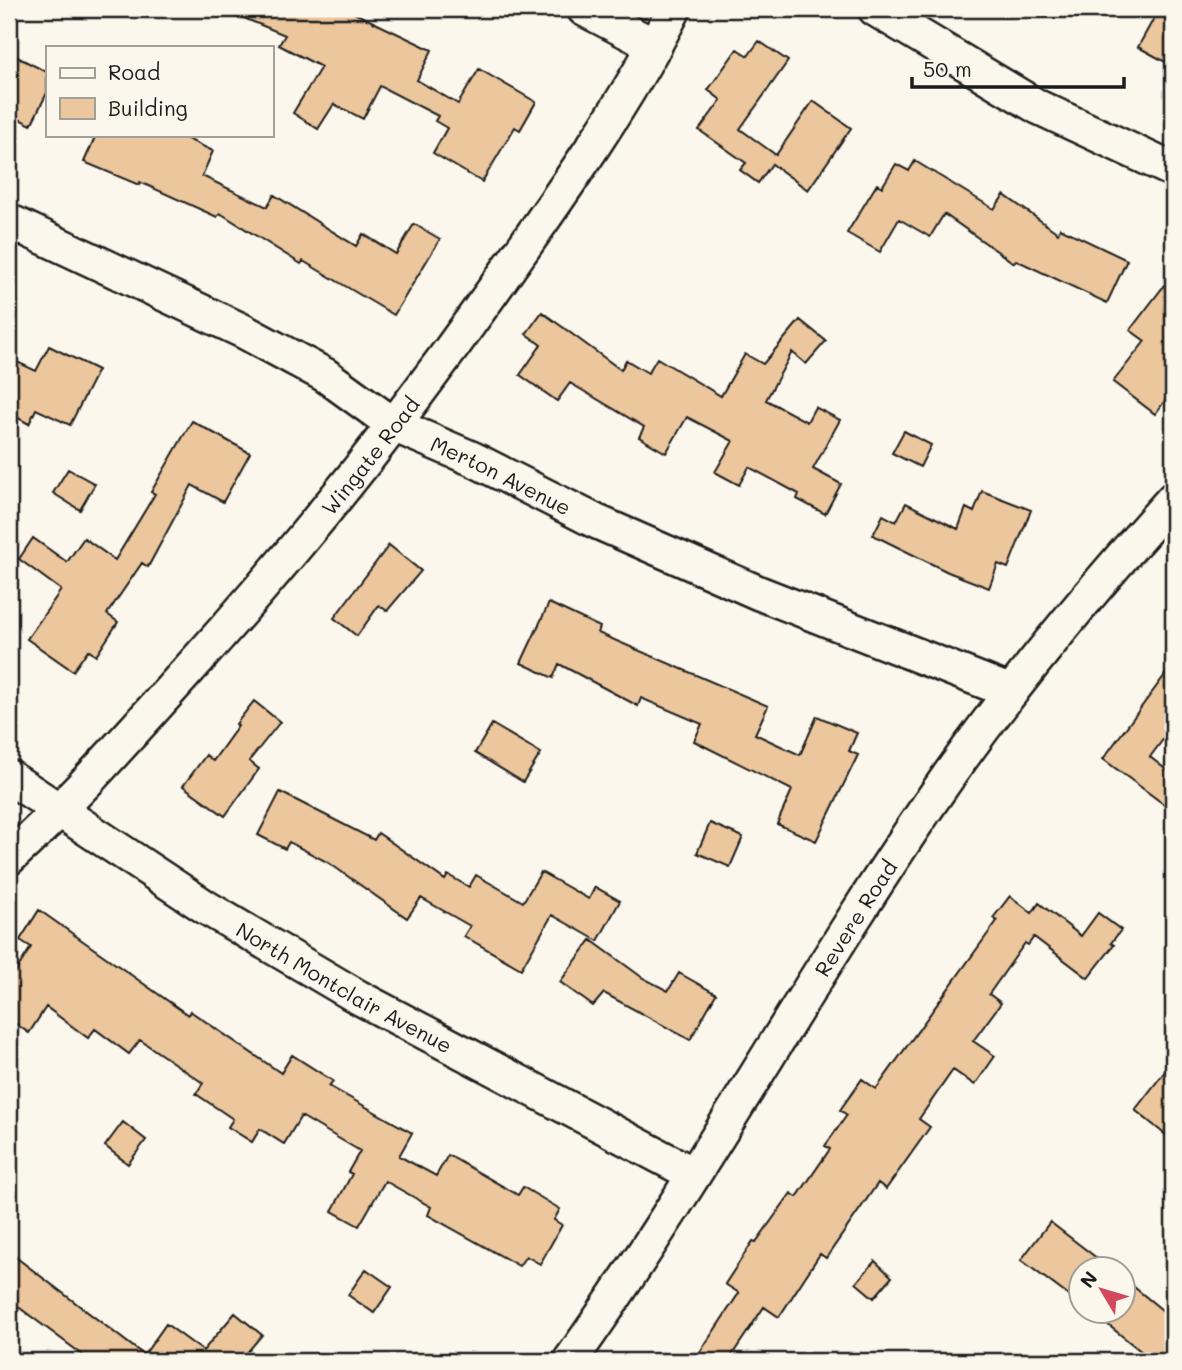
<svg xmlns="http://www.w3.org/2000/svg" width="1182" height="1370" font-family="Mali,sans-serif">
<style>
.building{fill:#ecc69c;stroke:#1c1c1c;stroke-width:2}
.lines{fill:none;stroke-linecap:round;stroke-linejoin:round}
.minor-casing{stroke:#1c1c1c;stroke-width:38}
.minor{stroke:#fbf7ec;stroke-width:33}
.labels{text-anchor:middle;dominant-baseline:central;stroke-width:5;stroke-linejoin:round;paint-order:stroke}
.street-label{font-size:21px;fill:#1c1c1c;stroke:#fbf7ec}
</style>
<rect width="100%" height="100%" fill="#fbf7ec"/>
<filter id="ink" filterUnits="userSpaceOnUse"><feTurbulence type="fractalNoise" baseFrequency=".0143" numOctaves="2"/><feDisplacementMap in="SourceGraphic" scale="14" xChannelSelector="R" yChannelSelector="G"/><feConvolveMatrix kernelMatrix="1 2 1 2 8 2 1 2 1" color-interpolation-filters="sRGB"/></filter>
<g filter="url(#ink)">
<path class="building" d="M222,9h124l86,41 -15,30 41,24 21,-35 57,33 -16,28 -5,-3 -33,55 -49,-29 14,-25 -12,-7 3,-5 -58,-30 -17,33 -29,-15 -16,25 -25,-16 28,-46 -42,-22 6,-10z
M1159,9h14v57l-35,-19z
M759,41l29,20 -48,68 36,26 37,-54 38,27 -43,62 -36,-26 -14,19 -18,-13 6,-7 -47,-33 22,-30 -13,-10 29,-41 11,7z
M17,57l30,15v21l-16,32 -22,-11v-41z
M96,135h83l34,16 -11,25 65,31 7,-12 82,51 7,-12 33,20 18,-30 26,15 -46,76 -91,-54 -2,3 -81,-51 -3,4 -77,-35 -1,3 -55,-23z
M915,161l79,48 10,-14 54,38 2,-5 67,32 -20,43 -91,-43 -2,3 -70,-49 -14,23 -31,-18 -19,33 -33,-19 30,-49 5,3 14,-23 13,7z
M1173,274v116l-18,24 -42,-32 32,-41 -15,-11z
M542,312l79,58 5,-10 22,13 9,-15 64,38 24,-42 18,10 37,-44 26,21 -20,23 -14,-12 -26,48 41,22 8,-15 25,13 -27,49 28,15 -16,30 -28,-15 2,-5 -50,-27 -10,18 -24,-13 18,-31 -46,-24 -21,36 -27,-16 5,-10 -74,-44 -13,18 -37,-26 21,-30 -15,-11z
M49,346l49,24 -28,55 -34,-16 -7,15 -20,-11v-55l27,13z
M192,421l58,32 -27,49 -31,-17 -44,82 -6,-4 -35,51 11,8 -22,34 -8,-6 -15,21 -46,-32 34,-49 -42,-31 14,-21 34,24 17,-24 31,22 40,-66 -4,-2z
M904,431l27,14 -11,22 -28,-14z
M68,469l27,15 -15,26 -27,-17z
M982,491l49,19 -23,58 -10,-4 -9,24 -41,-16 -75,-37 10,-20 13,7 10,-19 52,26 8,-21 8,4z
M389,545l32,26 -34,40 -8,-6 -22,31 -23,-18z
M549,603l51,24 -2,6 170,73 -13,28 45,21 17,-39 40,17 -8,18 9,4 -42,86 -39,-17 15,-34 -98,-49 8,-17 -61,-26 -3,8 -79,-42 -6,14 -32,-15z
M1173,664v62l-23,31 23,18v36l-70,-52z
M254,701l26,21 -31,39 10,8 -34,47 -42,-30 23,-31 7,6 25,-35 -2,-2z
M492,724l49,29 -18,29 -48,-29z
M280,792l94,48 4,-7 67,47 3,-5 21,12 7,-12 47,27 18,-30 48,27 6,-12 25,14 -22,40 -46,-26 -31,54 -57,-33 6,-10 -49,-28 -14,20 -78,-55 -40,-21 -4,7 -27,-14z
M710,823l33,14 -13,30 -33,-14z
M1010,896l22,17 7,-10 42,33 17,-23 23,17 -10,13 3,2 -26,33 -54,-41 -6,8 -3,-2 -36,51 12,9 -28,38 22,15 -20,29 -22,-15 -34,49 11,8 -44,62 -8,-6 -52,75 -6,-4 -41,63 -15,-10 -36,54h-34l45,-68 -14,-9 28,-43 3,1 35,-49 6,4 33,-48 -5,-3 22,-31 -7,-5 22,-31 14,10 121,-168 -4,-3z
M39,910l149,105 2,-4 91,62 11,-18 41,26 -4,5 83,47 -13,23 37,20 12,-21 70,40 5,-8 37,22 -6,11 8,5 -22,39 -14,-8 -7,10 -91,-51 3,-8 -46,-26 -26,45 -27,-15 20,-37 -4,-2 12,-21 -59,-35 -17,28 -24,-15 -8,13 -24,-15 5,-8 -37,-25 7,-11 -63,-43 -11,14 -34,-25 -7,9 -42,-31 -17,26 -20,-14v-37l22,-35 -11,-7z
M591,940l52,38 25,13 11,-18 37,21 -26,46 -86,-47 -11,13 -33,-24z
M1173,1061v80l-38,-31z
M123,1122l23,18 -18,24 -23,-18z
M1050,1222l61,47h-30v36l-60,-45z
M9,1252l135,103 22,-31 37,27 32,-38 27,22 -22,26h-149l-82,-61z
M875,1261l17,16 -18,21 -18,-15z
M366,1269l26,18 -18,26 -26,-18z
M1123,1278l50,41v29l-10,13h-10l-62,-50h32z"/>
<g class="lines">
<defs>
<g id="minor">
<path d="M584,9l71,37"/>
<path d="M875,9l163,98 135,63"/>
<path id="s1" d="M9,221l234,110 82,44 69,50 79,34 122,62 164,72 252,99"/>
<path id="s2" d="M9,777l198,131 151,89 335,177"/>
<path id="s3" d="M9,858c59,-53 112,-113 165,-172 115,-126 219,-254 318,-394 63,-89 133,-186 182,-283"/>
<path id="s4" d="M570,1361c135,-189 246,-396 380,-587 68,-96 144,-187 223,-275"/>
</g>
</defs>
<use href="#minor" class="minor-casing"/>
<use href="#minor" class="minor"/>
</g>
</g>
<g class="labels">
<g class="street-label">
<text stroke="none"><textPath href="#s3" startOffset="541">Wingate Road</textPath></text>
<text stroke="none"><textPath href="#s1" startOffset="555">Merton Avenue</textPath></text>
<text stroke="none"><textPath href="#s4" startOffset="527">Revere Road</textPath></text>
<text stroke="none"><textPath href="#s2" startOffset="396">North Montclair Avenue</textPath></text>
</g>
</g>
<rect width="1182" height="1370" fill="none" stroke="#fbf7ec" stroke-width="35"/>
<rect x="18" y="18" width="1147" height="1335" fill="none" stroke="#1c1c1c" stroke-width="2.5" filter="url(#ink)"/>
<rect x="46" y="46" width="228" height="91" fill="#fbf7ec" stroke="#a29f99" stroke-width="2"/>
<rect x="60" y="68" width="35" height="10" fill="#fbf7ec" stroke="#a29f99" stroke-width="2"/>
<text x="108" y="80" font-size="21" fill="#1c1c1c">Road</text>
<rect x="60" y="98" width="35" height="21" fill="#ecc69c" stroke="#a29f99" stroke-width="2"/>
<text x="108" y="116" font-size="21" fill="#1c1c1c">Building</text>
<g transform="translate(1102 1290) rotate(308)"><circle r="33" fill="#fbf7ec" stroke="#a29f99" stroke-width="2"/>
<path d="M0-5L12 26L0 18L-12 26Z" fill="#d1495b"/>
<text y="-10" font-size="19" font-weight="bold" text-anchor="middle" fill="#1c1c1c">N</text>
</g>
<path d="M912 77v10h212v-10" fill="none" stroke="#1c1c1c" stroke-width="3.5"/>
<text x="923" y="77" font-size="21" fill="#1c1c1c" stroke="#fbf7ec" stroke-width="5" paint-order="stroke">50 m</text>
</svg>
